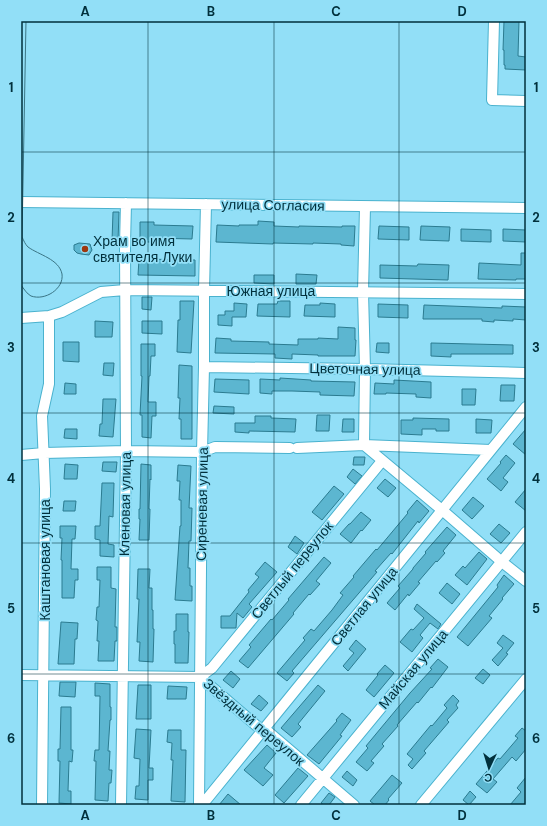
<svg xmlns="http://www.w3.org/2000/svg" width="547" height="826" font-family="'DM Sans',sans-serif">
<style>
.building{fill:#5cb6d0;stroke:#2b7b90}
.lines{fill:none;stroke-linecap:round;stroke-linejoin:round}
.minor-casing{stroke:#4ab2ce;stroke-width:12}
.minor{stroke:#fff;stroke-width:10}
.tram{stroke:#3a7585;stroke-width:1}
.grid{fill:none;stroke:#01303c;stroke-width:1;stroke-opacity:0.55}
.poi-dot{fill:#9d370e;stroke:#92dff7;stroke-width:1.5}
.labels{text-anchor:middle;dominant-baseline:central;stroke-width:3.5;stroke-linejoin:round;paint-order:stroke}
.street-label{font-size:14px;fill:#01303c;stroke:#92dff7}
.poi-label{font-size:14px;fill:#01303c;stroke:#92dff7;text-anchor:start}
.neatline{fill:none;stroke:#01303c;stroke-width:1.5}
.grid-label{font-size:13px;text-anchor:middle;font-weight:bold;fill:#01303c}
</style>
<rect width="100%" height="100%" fill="#92dff7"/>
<path class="building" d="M504,21h15l-1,35 8,1v13l-21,-1v-4h-1v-15h-1z
M113,212h6l-1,29h-6z
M258,221l16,1v4l25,1v-1l43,1v-1h13l-1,20 -13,-1v-1l-28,-1v1l-40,-1v1l-57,-2 1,-17 22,1v-1h19z
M140,222h14v3l39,1 -1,13 -39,-1v4h-13z
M379,226l30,1v13l-31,-1z
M421,226l29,1 -1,14 -29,-1z
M461,229l30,1v12l-30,-1z
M503,229l23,1v12l-23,-1z
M79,243l11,1 2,6 -3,5 -8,-1 -4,-1 -3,-3v-5z
M521,253h5v26h-10v1l-38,-1 1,-16 42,2z
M139,259l56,1v16l-57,-1z
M418,264l31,1 -1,15 -68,-2v-13l37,1z
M296,274l21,1 -1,9h-20z
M254,275h20v9l-20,-1z
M142,297h10l-1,13 -9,-1z
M180,301h14l-3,52 -14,-1 1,-32h2z
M278,301h12v16l-33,-1 1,-12h19z
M234,303l13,1 -1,13h-14v9l-14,-1v-10h7v-4h9z
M320,303l15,1v13l-31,-1 1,-11h15z
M378,304l30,1v13l-30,-1z
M424,305l78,3v-2l24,1v13l-13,-1v2l-19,-1v2l-12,-1v-2h-59z
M95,321l18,1 -1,15h-17z
M142,321h20v13l-20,-1z
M338,327l17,1v12h1l-1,16h-37v-1l-26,-1v5l-17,-1v-4l-60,-1 1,-15 15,1v2l38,1v2l29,1v-6h20v-1l20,1z
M63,342h16v20l-16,-1z
M377,343h12v10l-13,-1z
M431,343l82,2v9h-62v3l-20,-1z
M141,344h14v12h-4l-1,20h-1l-1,26h8v14h-4l-1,22 -9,-1v-22h-2l2,-39h-1z
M104,363h10l-1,13 -10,-1z
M179,365l13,1v73h-11v-20h-2l1,-21h-2z
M280,378l31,2v1l44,1 -1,14 -34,-1v-3l-28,-1h-20v3l-12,-1v-14l20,1z
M215,379l34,1v14l-35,-2z
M394,380l37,2v16l-15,-1v-3l-30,-1v1h-12l1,-11 19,1z
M65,383l11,1v10h-12z
M501,385h14l-1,16h-14z
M462,389h14l-1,16h-13z
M103,399h13l-3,38 -14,-1 1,-12h2z
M214,406l20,1v7l-21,-1z
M317,415h13l-1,16h-13z
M255,416h16v2l25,1 -1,13 -46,-1v2l-14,-1v-9h20z
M413,418l36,1v12h-13v-2h-14v6l-21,-1v-14h12z
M343,419h11v13h-12z
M476,419l16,1 -1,13h-15z
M65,429h12v10l-13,-1z
M526,429v26l-13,-11z
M506,455l9,8 -12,15 5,4 -7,9 -14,-12 14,-16 -1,-1z
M354,457h11l-1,8h-11z
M103,462h14l-1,10 -14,-1z
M65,464l13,1 -1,14h-13z
M141,464l10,1v15l-1,-1 -1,30h1l-1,31h-10l1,-21h-1v-10h1z
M178,465l13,1 -2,42h3l-1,33h-2l-1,27h2v18h2v15l-17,-1 5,-74h1v-26h-2l1,-19h-3z
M353,469l9,7 -7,8 -8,-7z
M385,479l11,9 -8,9 -11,-9z
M102,483h12l-1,34 -4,-1 -1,28 6,1v12l-14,-1v-16l-5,-1v-13h5z
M334,486l10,8 -22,26 -10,-8z
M526,489v22l-11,-9z
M473,497l11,9 -12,13 -10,-9z
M417,500l12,11 -10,12 -1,-2 -26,33 -1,-1 -16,18 2,1 -85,99 2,2 -7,8 -10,-8 28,-33 -2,-2 8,-9 3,2 18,-21 11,-15 -3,-2 14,-16 -1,-1 23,-27 1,1 31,-37 -1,-1z
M64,501h12l-1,10h-12z
M361,512l10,8 -9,11 -1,-1 -10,13 -11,-9 9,-10h1z
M499,524l11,9 -9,10 -11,-9z
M60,526h16l-1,13h-3l-1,30h7v11h-3l-1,18h-12v-38h-1l1,-22h-2z
M447,527l9,8 -13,16 2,2 -8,9 -1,-1 -18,21 2,1 -11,13 -1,-2 -13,16 -8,-7 13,-15 -2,-2 15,-17v-1l13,-15 -1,-1z
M295,536l9,7 -7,11 -9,-7z
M479,552l8,7 -20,26 -12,-10 8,-9 2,2z
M324,557l7,6 -15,18 4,3 -10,11 -1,-1 -16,19 1,1 -46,54 -9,-7 12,-14 -2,-2 22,-26 1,1 17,-20 -1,-1z
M265,562l12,10 -28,32 3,3 -9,11 -6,-5 -1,15h-15v-12h9l19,-24 -1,-2 11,-13 -4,-3z
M97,567h14v21l5,1 -1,38h2v14h-2l-1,20h-16l1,-20h-2l1,-20 -2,-1 1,-13h2l1,-27h-3z
M138,569h12l-1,19h3v22h1v19h1l-1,33 -14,-1 1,-19h-3l2,-43h-2z
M504,575l10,9 -12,14 1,1 -14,17 3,2 -24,28 -11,-9 41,-50 -1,-2z
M447,583l13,11 -8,10 -13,-11z
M417,604l24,20 -3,5 -8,-6 -10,12 3,3 -11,14 -12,-10 11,-13 2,1 11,-12 -10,-9z
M176,614h12v18h1l-1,31h-13v-19h-1v-13h2z
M61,622l17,1 -1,16h-2l-1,25h-16z
M503,635l11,8 -8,10 2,1 -10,12 -6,-6 11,-12 -6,-5z
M356,640l10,9 -18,22 -5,-5 11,-13 -5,-4z
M438,659l10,8 -16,21 -1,-1 -13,16 -1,-1 -20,23 1,1 -16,18 2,2 -13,15 3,2 -7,8 -11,-9 12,-14 -2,-2 44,-53 22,-24 -2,-1z
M385,665l9,8 -20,24 -8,-7 12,-15 -1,-1z
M483,669l7,6 -7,9 -8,-6z
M231,671l9,8 -7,9 -10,-8z
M60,682h16l-1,15 -16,-1z
M95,683l15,1v23h1v13h-1l-2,31h2l-1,19h3l-1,13h-2l-1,18 -13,-1 1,-39h-2l1,-11h4l1,-54h-5z
M138,685h13v34h-15z
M318,685l7,6 -27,33 3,3 -9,10 -11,-9z
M168,686l19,1 -1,12h-19z
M259,695l9,8 -7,8 -10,-7z
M453,695l6,6 -3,4 2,3 -11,12 2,2 -25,29 2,2 -14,16 -4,-4 5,-6 -6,-5 24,-29 1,1 15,-18 -3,-3z
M61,707h10v43h2l-1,12 -3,-1 -1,30h3v13l-12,-1 1,-42h-2v-12h2z
M342,713l9,7 -11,15 2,1 -23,28 -12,-9 30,-34 -1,-1z
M522,728l4,3v18l-10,12 -4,-4 -19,22 4,3 -10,11 -11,-9 22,-26 2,1 18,-21 -3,-2z
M136,729l15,1 -2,38h4v12h-5v20l-13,-1 1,-13h3l1,-27 -6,-1z
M168,730h13v20h5l-1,52 -14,-1 2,-41h-2l1,-17 -5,-1z
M267,745l9,8 -12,15 9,7 -10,11 -19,-16z
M298,768l10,8 -24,27 -9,-8z
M347,771l10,9 -4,6 -11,-9z
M392,775l10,8 -14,16 1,1 -4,5h-10l-5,-4z
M526,777v25l-2,3h-14l11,-13 -4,-4z
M470,791l6,6 -7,8 -6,-5z
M329,793l6,4 -6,8h-5l-3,-2z
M228,794l13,11h-22z"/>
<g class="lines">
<defs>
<path id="minor" d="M494,21l-2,79 34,1
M21,202l505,6
M21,318l28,-2 13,-4 39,-20 24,-2 401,4
M204,367l161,2 161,4
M364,445l1,-76 -2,-77 2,-85
M364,445l78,65 60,52 24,19
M297,448l67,-3 127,5
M21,455l23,-2 82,-2 76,1 13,-5 75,1
M21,675l179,2 58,50 7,2 89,76
M200,677l12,-9 170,-207
M42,805l3,-316 -3,-73 7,-32v-68
M121,805l5,-354 -1,-206 1,-42
M199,805l3,-353 2,-85v-76l2,-87
M202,805l324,-398
M301,805l225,-273
M421,805l105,-126"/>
</defs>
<use href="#minor" class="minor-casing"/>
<use href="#minor" class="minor"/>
<path class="tram" d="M21,285c3,4 6,9 10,11 14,5 33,-7 31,-22 -3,-15 -23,-19 -34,-27 -3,-3 -4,-6 -6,-10l4,-216"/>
</g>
<path class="grid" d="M148,21v784M274,21v784M399,21v784M21,152h505M21,283h505M21,413h505M21,543h505M21,674h505"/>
<circle class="poi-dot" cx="85" cy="249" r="4"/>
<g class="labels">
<g class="street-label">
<text transform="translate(273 205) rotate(1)">улица Согласия</text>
<text x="271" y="291">Южная улица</text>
<text transform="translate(365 369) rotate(1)">Цветочная улица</text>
<text transform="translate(125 504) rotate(-89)">Кленовая улица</text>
<text transform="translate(202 504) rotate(-89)">Сиреневая улица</text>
<text transform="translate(45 560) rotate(-90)">Каштановая улица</text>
<text transform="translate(292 570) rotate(-51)">Светлый переулок</text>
<text transform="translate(364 606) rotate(-51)">Светлая улица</text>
<text transform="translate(413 669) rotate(-50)">Майская улица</text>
<text transform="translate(254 722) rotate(40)">Звёздный переулок</text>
</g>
<g class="poi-label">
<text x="93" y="241">Храм во имя<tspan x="93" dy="16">святителя Луки</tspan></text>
</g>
</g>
<rect width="547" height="826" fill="none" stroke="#92dff7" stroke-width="44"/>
<g transform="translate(489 768) rotate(184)" stroke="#92dff7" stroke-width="3" paint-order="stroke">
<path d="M0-3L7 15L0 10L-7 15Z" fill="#01303c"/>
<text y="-6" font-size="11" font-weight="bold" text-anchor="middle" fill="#01303c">С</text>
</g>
<rect x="22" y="22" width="503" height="782" class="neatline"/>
<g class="grid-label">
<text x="85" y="16">A</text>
<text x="211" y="16">B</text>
<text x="336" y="16">C</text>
<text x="462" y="16">D</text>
<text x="11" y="92">1</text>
<text x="536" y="92">1</text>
<text x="11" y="222">2</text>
<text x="536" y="222">2</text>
<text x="11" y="352">3</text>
<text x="536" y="352">3</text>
<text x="11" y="483">4</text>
<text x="536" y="483">4</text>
<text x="11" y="613">5</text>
<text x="536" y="613">5</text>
<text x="11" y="743">6</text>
<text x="536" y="743">6</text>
<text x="85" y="820">A</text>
<text x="211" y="820">B</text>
<text x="336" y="820">C</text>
<text x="462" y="820">D</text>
</g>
</svg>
